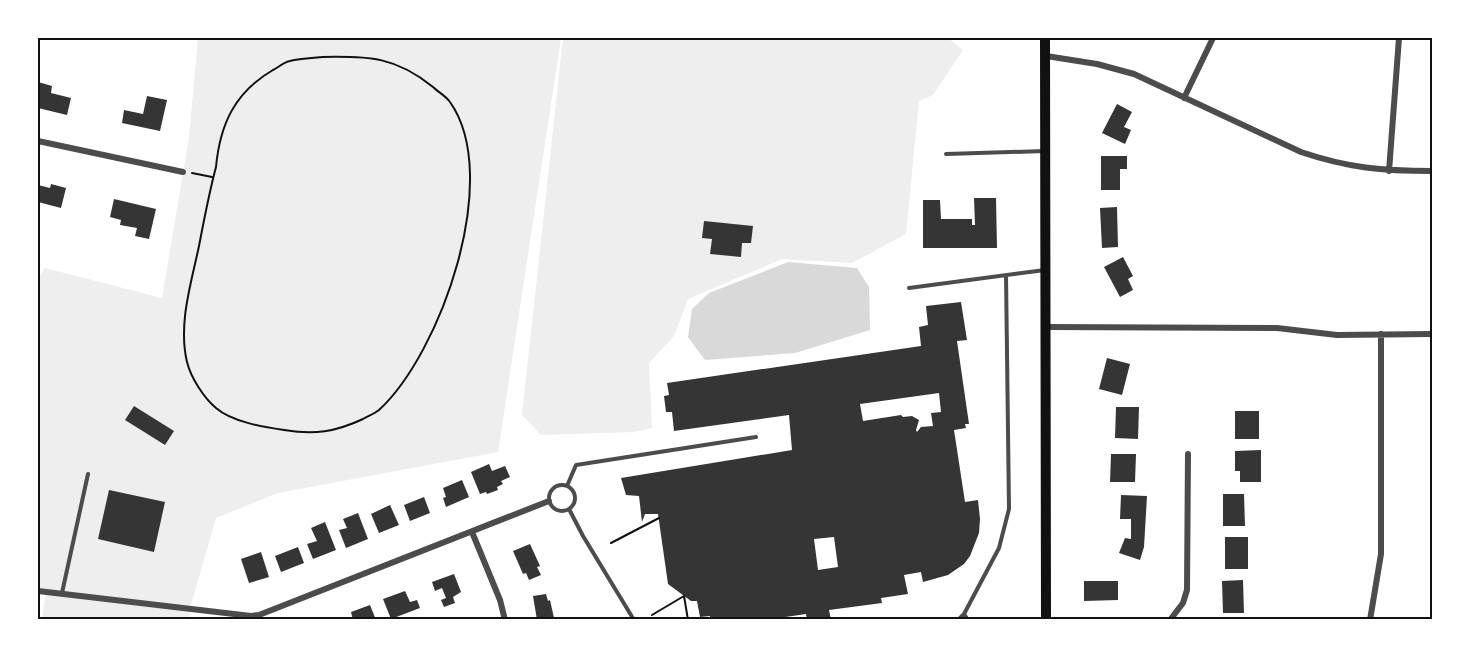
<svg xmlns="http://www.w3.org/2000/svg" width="1470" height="657" font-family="'Sofia Sans Condensed',sans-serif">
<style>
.green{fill:#eee}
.water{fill:#d9d9d9}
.building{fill:#353535;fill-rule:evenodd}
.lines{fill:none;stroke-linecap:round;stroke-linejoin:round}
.path{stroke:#111;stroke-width:2}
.service{stroke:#4c4c4c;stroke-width:4}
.minor{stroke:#4c4c4c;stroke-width:6}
.secondary{stroke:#111;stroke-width:10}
.neatline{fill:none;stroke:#111;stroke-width:2}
</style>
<rect width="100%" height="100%" fill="#fff"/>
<path class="green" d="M198,38h363l-63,414 -220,41 -62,25 -26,90 -1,11h-147l4,-27 -8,-1v-311l7,-12 117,30 27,-161z
M563,38h385l15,12 -30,45 -14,6 -13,133 -54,29 -70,-4 -94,40 -14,37 -25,27 3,65 -18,4 -93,3 -19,-20z"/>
<path class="water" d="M788,262l69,6 12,19 1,43 -75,23 -90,7 -17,-23 4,-28 17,-16z"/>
<path class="building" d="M38,82l14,4 -1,7 20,5 -4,17 -29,-7z
M147,96l20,4 -7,31 -38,-8 2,-13 19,4z
M1117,104l15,8 -8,15 7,3 -6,14 -23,-11z
M1101,156h26v13h-7v21h-19z
M51,184l15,4 -5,20 -23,-6v-17l12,3z
M974,198h22l1,50h-74v-48h17l1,19h31v6h3z
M114,199l42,10 -7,30 -14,-3 2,-8 -17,-3 1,-5 -11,-3z
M1117,207l1,40 -16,1 -2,-40z
M704,221l49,5 -2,17h-9l-1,14 -31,-3 2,-15 -10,-1z
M1123,257l10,19 -5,3 5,11 -13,7 -16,-30z
M961,302l6,38 -10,1 12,83h-4l1,4 -12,2 11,72 13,-2 2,19 -1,14 -9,23 -6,8 -16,11 -25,7 -2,-10 -17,3 4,19 -27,4 1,5 -53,7 2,10h-24l-1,-6 -41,6h-55v-4l-10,1 -3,-16h-6l-23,-17 -10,-70h-13l-3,8 -3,-26 -13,-1 -5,-17 171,-28 -3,-35 -115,16 -2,-19h-6l-2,-16 5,-1 -2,-12 254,-37 -2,-19 9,-2 -2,-19zM939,393l2,19 -10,1 2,13 -12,1 -4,5 -1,-2 3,-10 -7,-4 -9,1 -2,-2 -38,6 -3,-17zM834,537l4,30 -20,3 -4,-31z
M1107,358l23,6 -8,31 -23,-6z
M134,406l40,25 -9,14 -40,-25z
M1116,407h23l-1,32 -23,-1z
M1235,411h24v28h-24z
M1261,450v32h-21v-11h-5v-20z
M1111,454h25l-1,28h-25z
M489,464l3,7 13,-5 5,11 -9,4 2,3 -6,3 1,3 -11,4 -1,-2 -6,2 -9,-22z
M462,480l7,17 -23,10 -3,-9 3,-1 -3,-9z
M109,490l56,12 -11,50 -56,-13z
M1223,494h21l1,32h-22z
M1121,495l26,1 -3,51 -4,13 -21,-7 6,-15 6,1v-20h-11z
M424,497l6,16 -20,8 -6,-16z
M390,505l9,20 -20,8 -8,-19z
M358,513l10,26 -22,9 -7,-18 8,-2 -4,-9z
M325,522l11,28 -23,9 -6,-15 10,-3 -6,-13z
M1225,537h23v32h-23z
M530,544l10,22 -3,1 4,8 -12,5 -3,-7 -3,1 -10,-23z
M298,547l6,16 -23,9 -6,-16z
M261,552l8,25 -20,6 -8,-24z
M454,574l7,18 -8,5 2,6 -11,4 -3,-7 5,-2 -4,-10 -7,3 -3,-9z
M1243,580l1,33h-21l-1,-32z
M1084,581h34v19l-34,1z
M405,591l5,11 7,-2 3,8 -29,11 -8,-20z
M546,594l2,7 2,-1 4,18 -17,2 -4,-24z
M370,605l6,15h-23l-2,-8z"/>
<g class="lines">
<path class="path" d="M323,57c47,-1 73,0 110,30 5,5 13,9 17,15 53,75 -9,251 -71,308 -5,4 -11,6 -16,9 -28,13 -48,16 -79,11 -20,-3 -52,-8 -68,-22 -12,-10 -25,-30 -29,-46 -9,-38 4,-78 12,-116 5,-26 10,-53 17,-79 4,-43 19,-75 57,-97 6,-3 11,-8 17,-9 10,-3 23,-3 33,-4z
M192,173l20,4
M611,543l48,-25
M652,615l32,-19 4,24"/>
<path class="service" d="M946,154l99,-3
M909,288l136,-18
M549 498a13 13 0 1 1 26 0a13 13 0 1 1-26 0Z
M567,486l9,-21 180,-28
M569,509l14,27 51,84
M62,593l26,-119
M964,614l4,6
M958,620l6,-6 35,-66 10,-39 -3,-234"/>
<path class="minor" d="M1046,56l51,8 37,10 167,78c47,16 82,19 131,19
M1184,98l29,-60
M38,141l145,31
M1389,171l10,-133
M1046,327l231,1 60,7 95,-1
M472,532l28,68 5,20
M38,591l213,25 8,-1 290,-114
M1170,620l13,-17 4,-13 1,-136
M1370,620l11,-66v-220"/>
<path class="secondary" d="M1045,38l1,582"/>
</g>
<rect width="1470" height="657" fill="none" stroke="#ffffff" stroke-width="78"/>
<rect x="39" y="39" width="1392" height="579" class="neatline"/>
</svg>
